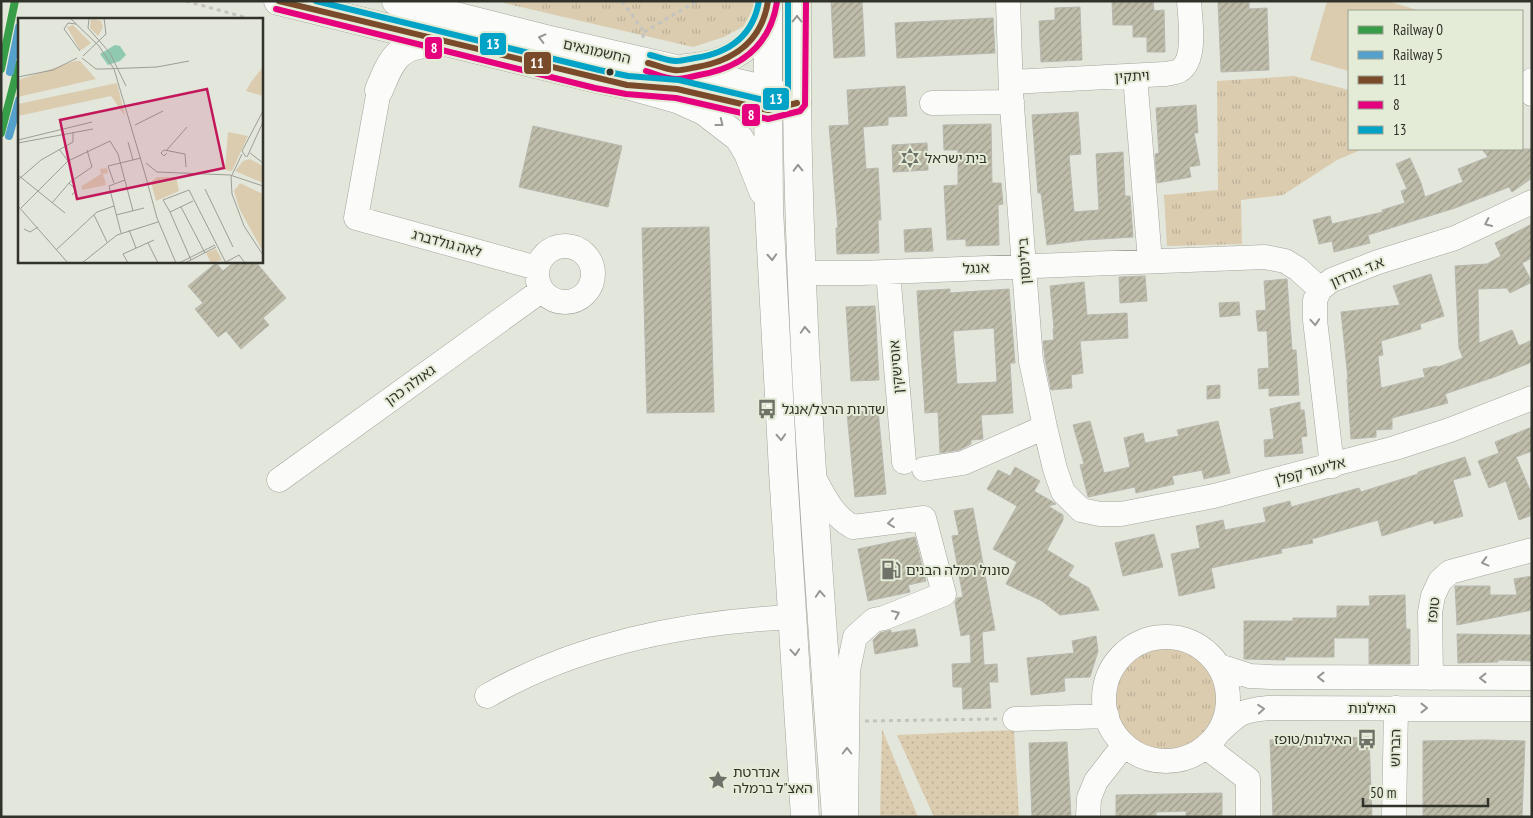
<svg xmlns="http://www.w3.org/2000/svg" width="1533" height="818" font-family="'PT Sans Narrow','Noto Sans Hebrew',sans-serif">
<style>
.grass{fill:url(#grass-dots)}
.park{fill:url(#park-tufts)}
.garden{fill:#dbccb0}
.building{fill:url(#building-hatch);stroke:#b8b8b0;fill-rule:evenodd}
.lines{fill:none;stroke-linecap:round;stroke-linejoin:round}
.minor-casing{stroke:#a3a59c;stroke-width:25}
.major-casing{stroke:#a3a59c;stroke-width:29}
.highway-casing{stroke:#a3a59c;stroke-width:29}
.path{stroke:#c3c4c0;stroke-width:3;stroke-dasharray:4 4;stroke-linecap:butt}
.minor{stroke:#fbfbfa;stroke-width:24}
.major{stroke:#fbfbfa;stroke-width:28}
.highway{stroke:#fbfbfa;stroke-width:28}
.bus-1-casing{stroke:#e4ebd6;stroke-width:10}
.bus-2-casing{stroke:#e4ebd6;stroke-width:10}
.bus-3-casing{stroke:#e4ebd6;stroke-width:10}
.bus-1{stroke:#7a4b2a;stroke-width:6}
.bus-2{stroke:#e5007d;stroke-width:6}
.bus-3{stroke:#02a3c6;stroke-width:6}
.rail-1-casing{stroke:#e4ebd6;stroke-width:11}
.rail-2-casing{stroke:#e4ebd6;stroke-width:11}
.rail-1{stroke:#389d48;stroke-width:8}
.rail-2{stroke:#56a1cb;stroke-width:8}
.oneway{stroke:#969792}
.bus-dot{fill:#31332b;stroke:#e4ebd6;stroke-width:2}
.labels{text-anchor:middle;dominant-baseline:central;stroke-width:4;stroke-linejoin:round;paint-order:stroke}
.street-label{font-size:14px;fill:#31332b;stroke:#e4ebd6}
.poi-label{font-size:14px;fill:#31332b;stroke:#e4ebd6;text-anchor:start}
.inset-road{fill:none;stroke:#9c9e95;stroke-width:1}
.view{fill:#c2185b;fill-opacity:0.15;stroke:#c2185b;stroke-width:2.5}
.inset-edge{fill:none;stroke:#31332b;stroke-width:2.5}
.line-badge{stroke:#e4ebd6;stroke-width:2}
.badge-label{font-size:14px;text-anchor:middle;font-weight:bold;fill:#fff}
</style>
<defs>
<pattern id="grass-dots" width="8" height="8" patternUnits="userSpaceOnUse" patternTransform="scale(1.25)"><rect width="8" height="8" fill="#dbccb0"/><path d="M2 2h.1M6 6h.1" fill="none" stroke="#bcb098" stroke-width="1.8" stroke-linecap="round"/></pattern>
<pattern id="park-tufts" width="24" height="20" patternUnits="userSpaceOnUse" patternTransform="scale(1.25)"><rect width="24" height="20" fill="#dbccb0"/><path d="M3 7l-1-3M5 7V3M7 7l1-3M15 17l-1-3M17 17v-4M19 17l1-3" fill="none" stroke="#bcb098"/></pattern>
<pattern id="building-hatch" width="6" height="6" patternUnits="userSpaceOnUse" patternTransform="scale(1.25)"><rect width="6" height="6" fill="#bfbdaa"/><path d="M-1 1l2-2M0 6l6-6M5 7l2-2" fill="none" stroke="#9c9a8b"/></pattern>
</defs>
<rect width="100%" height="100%" fill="#e3e6db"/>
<path class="grass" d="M882,729l36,88h-38z
M1014,730l5,87h-85l-37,-82z"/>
<path class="park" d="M504,1h251v4l-11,21 -20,11 -31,10 -189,-44z
M1294,76l55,14v59h14l-26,11 -54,35 -42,5 1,44 -75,2 -3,-51 54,-5 -1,-109z
M1111 699a55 55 0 1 1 110 0a55 55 0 1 1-110 0Z"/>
<path class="garden" d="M1327,1h60l34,10h-72v60l-39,-11z"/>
<path class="building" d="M831,1h31l3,55 -31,2z
M1112,1h41l1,10 10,-1 1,42h-18v-15h-14v-12h-20z
M1218,1h31v8l18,-1 2,62 -48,2z
M1080,7l2,53 -41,2 -2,-41 16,-1v-12z
M993,18l2,35 -98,5 -2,-35z
M905,86l2,30 -19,1v8l-25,2 3,42 12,-1 3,52h-3l1,33 -42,1 -1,-26h2l-9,-102 20,-1 -2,-35z
M1196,105l2,28h-4l6,32 -11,2 2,10 -34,6 -2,-29 4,-1 -3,-45z
M1078,112l3,42 -12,1 5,57 25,-2 -3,-56 27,-2 2,44h5l3,41 -48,3 -38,5 -6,-52h-3l-6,-78z
M991,124l1,59h9l2,21 -5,1 1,40 -33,1v-7l-19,1 -3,-54 14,-1v-35h-14l-1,-25z
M533,126l89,20 -14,61 -89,-20z
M927,143l1,27 -35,2 -1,-27z
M1482,149h50v29l-20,14 -3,-5 -54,21 -87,27 2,8 -36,9 -2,-11 -13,3 -6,-24 17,-4 2,8 51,-12 -1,-2 23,-7 -4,-12 6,-2 -11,-25 14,-6 11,25 4,14 38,-15 -5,-13 30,-12z
M1532,224v34l-10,5 10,19 -22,11 -3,-5 -29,1 1,54 33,-13 7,16 13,-6v22l-35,14 -52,18 3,9 -56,15v11l-16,1v7l-25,2 -4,-60h1l-7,-67 59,-7 -7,-19 38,-12 13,42 -24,8 1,5 -40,12 2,14 -5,1 3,32 44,-11 -2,-8 14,-3 1,1 25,-9 -4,-10 -4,-82 32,-2 14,-8 -6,-13z
M709,227l5,185 -67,1 -5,-185z
M931,228l2,23 -28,1 -1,-22z
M235,261h20l31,37 -23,20 6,7 -28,24 -15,-18 -8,6 -23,-28 8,-6 -15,-17 28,-23 7,8z
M1145,276l2,25 -27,2 -1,-26z
M1287,279l5,71h4l3,45 -30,1v-8l-10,1 -1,-20 11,-1 -2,-37h-9l-2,-20 10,-1 -2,-29z
M1084,282l3,33 40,-2 1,25 -48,3 3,32 -12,2 1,13 -21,2 -6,-31 -2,-18 11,-1 -1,-11 1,-1 -4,-42z
M950,289v4l59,-4 6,74h-5l3,50 -32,2 2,24 -12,1v4l-12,6 -19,3 -2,-41 -13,1 -8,-122zM994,328l3,54 -40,2 -4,-53z
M1239,302l1,13 -20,2 -1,-14z
M875,306l4,74 -28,1 -5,-74z
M1220,385v13l-13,1v-13z
M1300,402v8h4l3,26 -6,1 2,16 -38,4 -1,-17 10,-1 -4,-30z
M878,410l8,84 -31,3 -8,-84z
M1090,421l14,52 26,-6 -6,-29 19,-5 2,10 34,-7 -2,-6 41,-9 12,52 -26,6 -2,-9 -30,6 2,8 -38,9 -1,-6 -47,10 -8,-32 4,-1 -11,-39z
M1532,427v24l-16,6 16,38v20l-13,5 -13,-39 -17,7 -11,-27 21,-8 -4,-11z
M1465,457l6,18 -18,5 10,36 -29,8 -1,-4 -51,16 -4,-16 -66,19 1,4 -32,6 1,4 -71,15 4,20 -36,8 -8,-42 29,-6 -4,-22 27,-6 2,10 41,-8 -3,-14 27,-7 1,6 68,-19 2,4 57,-18v-2z
M1015,467l25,14 -6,10 19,11 3,2 -8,2 15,9v5l-16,30 27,16 -6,10 21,12 10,22 -39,5 -18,-14 -36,-17 11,-22 -24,-13 24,-43 -30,-17 11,-19 12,6z
M973,508l22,122 -13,2 2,33 13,-1 1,18h-9l2,26 -28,1 -1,-22h-9l-1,-23 19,-1 -1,-29 -9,2 -6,-33 2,-5 6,-1 -11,-61 7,-1 -5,-24z
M1154,534l9,33 -40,9 -8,-33z
M915,537l11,44 -18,4 2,7 -42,9 -10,-52z
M1532,576v34l-75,15 -2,-39h35v9h27l-3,-16z
M1405,595l1,34h4v35h-41v-26h-35v19h-49v3l-41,-1v-38h49v-3h44v-12h33l-1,-10z
M915,629l3,17 -43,8 -2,-14 7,-7 11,-3v3z
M1457,634l75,1v26l-34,-1v2l-40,1z
M1096,636l2,15 -8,26 -26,1 1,13 -34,4 -4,-37 47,-5 -2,-12z
M1369,737l3,80h-99l-3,-77z
M1486,740l39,1 -3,76h-99v-76z
M1067,742l4,75h-39l-3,-74z
M1222,793v24h-36v-6l-30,1v5h-40v-22z"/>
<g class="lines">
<defs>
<path id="minor" d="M1008,1l3,92 20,268 14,66 10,42 8,23 18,18 19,4h21l93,-18 181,-48 55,-18 82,-32
M1135,76l15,185
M1532,80l-4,8 4,6
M1011,82l154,-8c4,-1 12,-1 15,-4 17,-11 10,-51 9,-69
M379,90l-23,128 181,50
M932,103l80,-1
M537 274a28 28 0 1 1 56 0a28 28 0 1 1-56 0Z
M888,272l16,190
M802,273h59l404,-16 20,4 13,8 22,20
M1332,466l-17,-146v-20l5,-11 12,-9 46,-18 77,-24 77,-36
M924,469l39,-6 82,-36
M812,474c11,20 20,42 41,53l71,-9 20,76 -60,24 -10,2 -19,17 -7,33 -2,145
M279,480l263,-190
M1104 699a62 62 0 1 1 124 0a62 62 0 1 1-124 0Z
M1219,666l31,10 21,1 261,1
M1431,678l-1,-66 3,-16 7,-15 10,-9 82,-22
M487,696c92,-53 201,-74 306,-79
M1015,719l92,-3
M1220,731c20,-19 21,-20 48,-23l264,1
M1206,747l42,32v38
M1088,817l1,-19 7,-17 28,-36
M1394,817l2,-109"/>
<path id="major" d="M768,5v85
M797,103v-102"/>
<path id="highway" d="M278,1l319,78 30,6 50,14 27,12 35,27 9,15 15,38
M396,1l158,40 214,49 17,8
M686,68c27,-2 52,-10 69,-31 6,-7 9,-17 13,-25
M379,90c13,-32 20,-48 59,-46
M768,90l1,119 14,262 22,346
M797,103c3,238 22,476 39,714"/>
</defs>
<use href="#minor" class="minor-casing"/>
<use href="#major" class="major-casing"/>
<use href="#highway" class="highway-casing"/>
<path class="path" d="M186,1l65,18
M622,1l22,31 -2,9
M644,32l53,-31
M865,721l132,-2"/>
<use href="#minor" class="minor"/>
<use href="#major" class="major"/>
<use href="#highway" class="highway"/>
<defs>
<path id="bus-1" d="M279,1l348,84 50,4 91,21 29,-7
M648,63c9,2 17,6 26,7 8,1 16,-2 23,-3 39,-7 65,-27 71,-66"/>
<path id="bus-2" d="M276,9l319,79 31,6 50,4 92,21 32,-8 5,-6 1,-104
M646,71c9,3 20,8 30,8 7,0 15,-2 23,-4 42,-7 71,-29 78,-73"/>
<path id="bus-3" d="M316,1l283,69 29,6 51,4 89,21 20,-5v-95
M650,55c9,2 18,6 26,6 7,0 13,-2 19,-3 34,-5 58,-22 64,-57"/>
</defs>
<use href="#bus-1" class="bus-1-casing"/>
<use href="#bus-2" class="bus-2-casing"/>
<use href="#bus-3" class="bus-3-casing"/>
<use href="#bus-1" class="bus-1"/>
<use href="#bus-2" class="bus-2"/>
<use href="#bus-3" class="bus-3"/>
<defs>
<path id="rail-1" d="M1,69l14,-68
M1,133l18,-69"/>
<path id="rail-2" d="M10,72l9,-45
M9,136l10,-36"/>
</defs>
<use href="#rail-1" class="rail-1-casing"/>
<use href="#rail-2" class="rail-2-casing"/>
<use href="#rail-1" class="rail-1"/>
<use href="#rail-2" class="rail-2"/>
</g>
<defs><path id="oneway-chevron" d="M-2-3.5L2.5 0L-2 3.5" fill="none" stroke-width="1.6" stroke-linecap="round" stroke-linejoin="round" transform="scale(1.25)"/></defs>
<g class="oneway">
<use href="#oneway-chevron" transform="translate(797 19) rotate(-90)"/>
<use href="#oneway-chevron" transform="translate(542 38) rotate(-166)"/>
<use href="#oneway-chevron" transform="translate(720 123) rotate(38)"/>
<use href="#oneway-chevron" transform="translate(798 168) rotate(-91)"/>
<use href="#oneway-chevron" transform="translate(1488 223) rotate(155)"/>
<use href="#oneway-chevron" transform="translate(772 257) rotate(87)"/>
<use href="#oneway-chevron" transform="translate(1315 322) rotate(86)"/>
<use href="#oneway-chevron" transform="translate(805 330) rotate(-93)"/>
<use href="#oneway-chevron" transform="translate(781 437) rotate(87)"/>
<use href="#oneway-chevron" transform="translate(891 523) rotate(173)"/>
<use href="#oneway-chevron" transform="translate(1485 562) rotate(165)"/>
<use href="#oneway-chevron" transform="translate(820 594) rotate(-94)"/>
<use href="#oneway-chevron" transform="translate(896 614) rotate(-23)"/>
<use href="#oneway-chevron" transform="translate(795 652) rotate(86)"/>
<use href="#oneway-chevron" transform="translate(1321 677) rotate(-180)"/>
<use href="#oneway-chevron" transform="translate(1483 678) rotate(-180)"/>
<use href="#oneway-chevron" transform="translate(1424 708)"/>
<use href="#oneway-chevron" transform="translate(1261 709) rotate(-5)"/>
<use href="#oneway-chevron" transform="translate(847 751) rotate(-90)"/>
</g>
<defs>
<symbol id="synagogue-bare" viewBox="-9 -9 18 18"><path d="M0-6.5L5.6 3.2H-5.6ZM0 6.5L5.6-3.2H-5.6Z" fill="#6f7269" stroke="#e4ebd6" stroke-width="2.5" paint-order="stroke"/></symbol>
<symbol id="bus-bare" viewBox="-9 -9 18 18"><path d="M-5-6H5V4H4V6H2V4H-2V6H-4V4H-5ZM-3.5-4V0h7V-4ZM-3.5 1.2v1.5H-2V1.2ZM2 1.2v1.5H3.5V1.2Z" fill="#6f7269" stroke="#e4ebd6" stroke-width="2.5" paint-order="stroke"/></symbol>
<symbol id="fuel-bare" viewBox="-9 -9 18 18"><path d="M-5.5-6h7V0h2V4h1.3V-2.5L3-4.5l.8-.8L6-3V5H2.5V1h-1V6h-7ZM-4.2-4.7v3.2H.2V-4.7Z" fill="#6f7269" stroke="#e4ebd6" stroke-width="2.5" paint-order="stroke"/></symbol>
<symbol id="sight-bare" viewBox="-9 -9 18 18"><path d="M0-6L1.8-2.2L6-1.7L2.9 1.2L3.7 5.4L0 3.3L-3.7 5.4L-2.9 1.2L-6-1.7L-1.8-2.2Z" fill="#6f7269" stroke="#e4ebd6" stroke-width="2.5" paint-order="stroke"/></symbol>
</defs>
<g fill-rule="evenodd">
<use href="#synagogue-bare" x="896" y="144" width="28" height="28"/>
<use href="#bus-bare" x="753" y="395" width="28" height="28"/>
<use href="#fuel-bare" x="877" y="556" width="28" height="28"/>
<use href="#bus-bare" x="1353" y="725" width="28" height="28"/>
<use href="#sight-bare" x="704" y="766" width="28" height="28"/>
</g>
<circle class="bus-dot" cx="610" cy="72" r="4.5"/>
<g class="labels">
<g class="street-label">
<text transform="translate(597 51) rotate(13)">החשמונאים</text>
<text transform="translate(1132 76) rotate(-3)">ויתקין</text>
<text transform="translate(447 243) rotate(15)">לאה גולדברג</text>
<text transform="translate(1024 261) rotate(-94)">בילינסון</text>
<text transform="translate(976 268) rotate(-3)">אנגל</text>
<text transform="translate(1357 272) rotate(-23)">א.ד. גורדון</text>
<text transform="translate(896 367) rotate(-95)">אוסישקין</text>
<text transform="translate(410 385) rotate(-36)">גאולה כהן</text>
<text transform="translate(1310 471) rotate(-15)">אליעזר קפלן</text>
<text transform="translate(1433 610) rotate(-83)">טופז</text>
<text x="1372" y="708">האילנות</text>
<text transform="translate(1395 748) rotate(-89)">הברוש</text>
</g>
<g class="poi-label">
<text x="925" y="158">בית ישראל</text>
<text x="782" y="409">שדרות הרצל/אנגל</text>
<text x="906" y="570">סונול רמלה הבנים</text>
<text x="1352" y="739" text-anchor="end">האילנות/טופז</text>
<text x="733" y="772">אנדרטת<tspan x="733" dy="16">האצ"ל ברמלה</tspan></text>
</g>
</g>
<g transform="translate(18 18)">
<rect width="245" height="245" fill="#e3e6db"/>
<path d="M73,0l10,3 2,6 -5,9 -8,-8zM55,7l18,18 -8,6 -3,1 -13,-23zM57,43h5l16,18 -78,18v-17zM245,49v29l-17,-5 5,-9zM99,65l8,33 -14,-20 -93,20v-12zM210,114l20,4 -16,35 -7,-1zM222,165l23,11v58l-24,-44 -5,-17z" fill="#dbccb0"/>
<path d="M232,141l13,7v17l-28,-12 8,-10zM89,150l1,5 -5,1 3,11 -24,5v-4l19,-12 -1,-5zM139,159h19l3,14 -23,10 -5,-19zM222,174l23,11v38l-15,-21zM198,231l6,11 -11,3 -5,-10z" fill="#dbccb0"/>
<path d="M97,27l5,1 6,9 -6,6 -12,4 -8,-11z" fill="#8fcab0"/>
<path class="inset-road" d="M52,0l29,28 15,23 31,105M71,0l-1,10 22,25 16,33M58,6l-8,-1 -4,6 16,22M65,38l23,-22 -2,-16M64,40l14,11h8l53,-2 32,-6M0,59l35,-7 24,-12M117,107l28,-14M0,122l74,-18M110,124l5,18M0,125l75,-14M41,131l9,12M148,133l21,-24M149,135l-3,3 -3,-3 3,-3 21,4 1,13M232,135l13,10M224,136l-11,23 1,17 12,32 19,29M228,139l-4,-6 21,-40M229,139l16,-35M128,145l11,9 73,3 33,11M127,156l12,44 19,45M0,157l47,38M0,162l23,-20 32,-18v-10M51,165l7,7 -4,5M96,165l-6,-17 33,-8M187,171l28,58M175,183l-23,11 -7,-12 26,-10 37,73M34,185l18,-21 22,-15 -5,-17M0,188l50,57M163,189l24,46M3,190l47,-47 42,-20 8,13 15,57M152,194l21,48M76,197l13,27M98,197l28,-7M6,211l6,3 8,-5M111,212l7,18M103,215l-12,-47 16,-6M130,225l10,20M38,232l41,-38 17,-6M208,244l13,-7 6,8M64,245l35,-28 41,-13M110,245l-5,-9 31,-14M161,245l36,-18M167,245l31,-16"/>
<path class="view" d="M189,71l17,79 -147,31 -17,-79z"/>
<rect width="245" height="245" class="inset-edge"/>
</g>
<g class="line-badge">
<rect x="479" y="32" width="28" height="24" rx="5" fill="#02a3c6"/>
<rect x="424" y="36" width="19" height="24" rx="5" fill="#e5007d"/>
<rect x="523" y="51" width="29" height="24" rx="5" fill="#7a4b2a"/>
<rect x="762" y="87" width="28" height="24" rx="5" fill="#02a3c6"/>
<rect x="741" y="103" width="20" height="24" rx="5" fill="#e5007d"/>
</g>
<g class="badge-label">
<text x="493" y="49">13</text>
<text x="434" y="53">8</text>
<text x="537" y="68">11</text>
<text x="776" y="104">13</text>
<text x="751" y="120">8</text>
</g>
<rect width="1533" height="818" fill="none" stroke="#31332b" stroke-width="5"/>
<rect x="1348" y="10" width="175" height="140" fill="#e4ebd6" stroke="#9ca192"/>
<rect x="1358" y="26" width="25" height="8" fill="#389d48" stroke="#9ca192"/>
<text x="1393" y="35" font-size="15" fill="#31332b">Railway 0</text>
<rect x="1358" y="51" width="25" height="8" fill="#56a1cb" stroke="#9ca192"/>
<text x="1393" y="60" font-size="15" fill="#31332b">Railway 5</text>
<rect x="1358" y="76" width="25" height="8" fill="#7a4b2a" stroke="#9ca192"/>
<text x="1393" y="85" font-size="15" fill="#31332b">11</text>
<rect x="1358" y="101" width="25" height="8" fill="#e5007d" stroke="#9ca192"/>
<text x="1393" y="110" font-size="15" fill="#31332b">8</text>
<rect x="1358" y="126" width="25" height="8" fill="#02a3c6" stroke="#9ca192"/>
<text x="1393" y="135" font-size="15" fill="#31332b">13</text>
<path d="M1363 798v8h125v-8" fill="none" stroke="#31332b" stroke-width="2.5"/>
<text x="1370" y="798" font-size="15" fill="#31332b" stroke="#e4ebd6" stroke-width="4" paint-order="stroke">50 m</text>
</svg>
